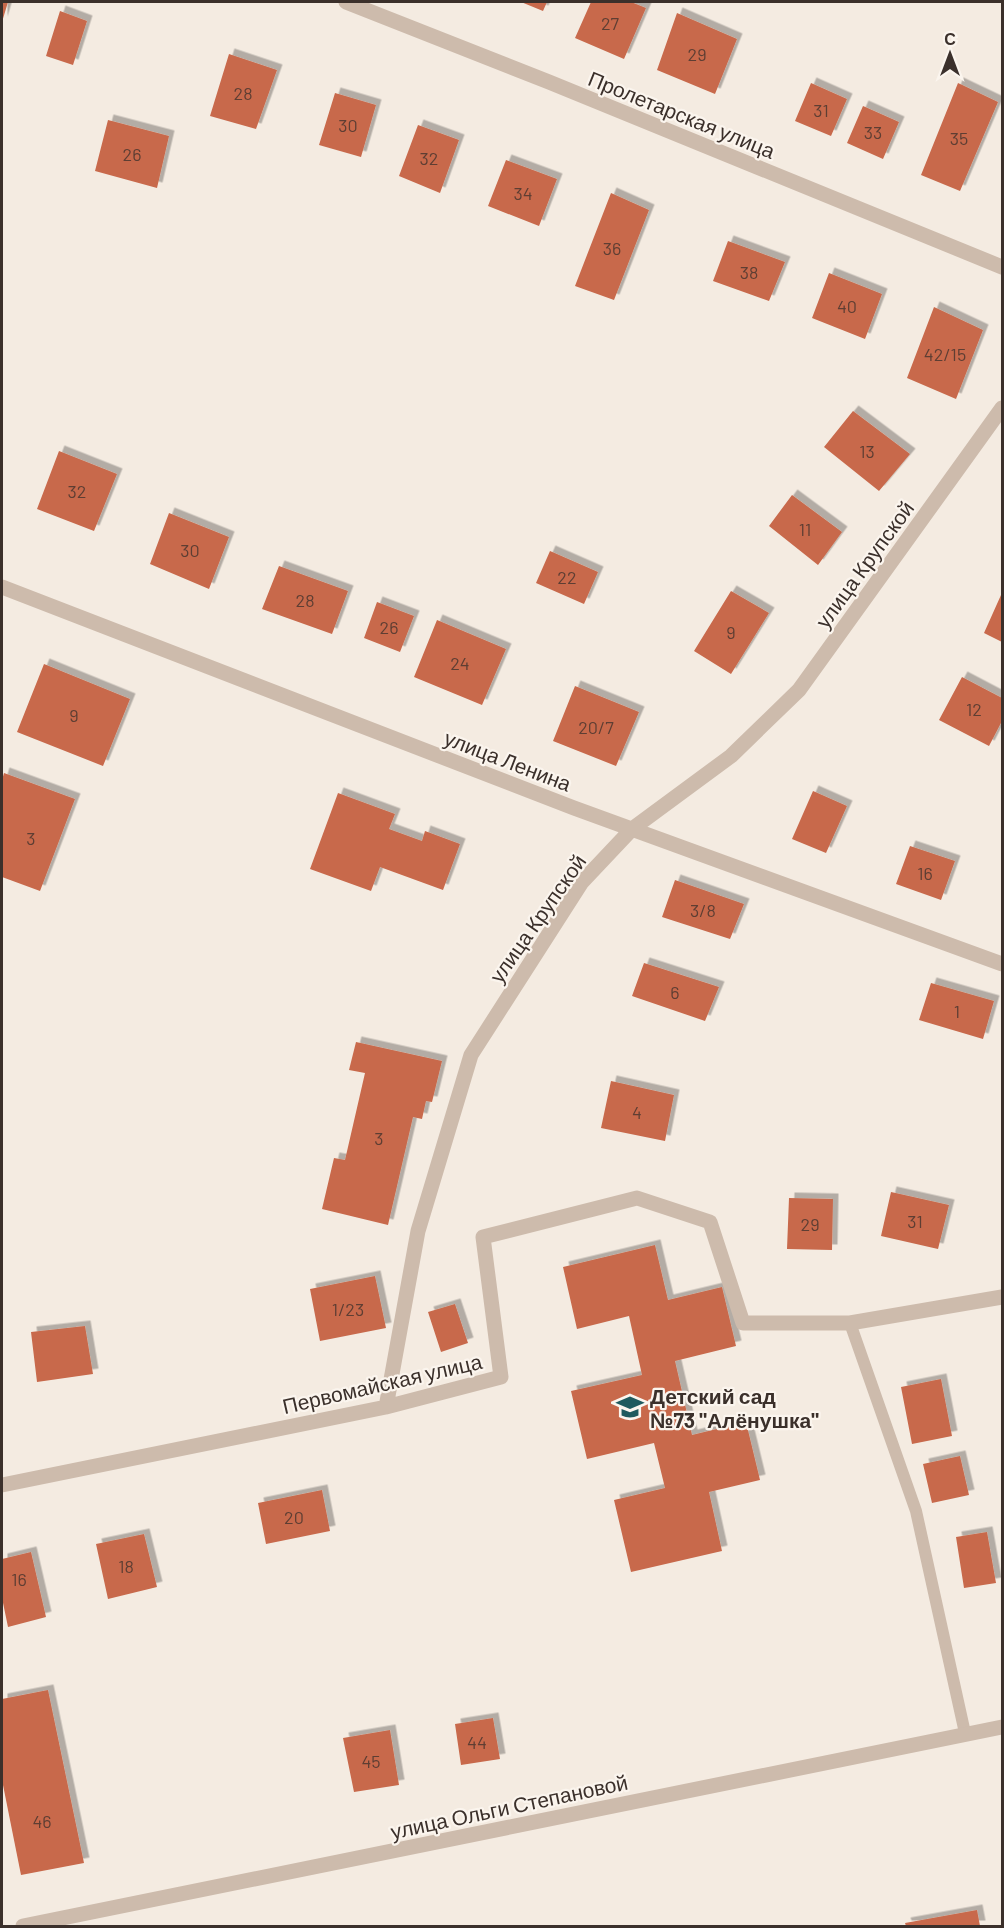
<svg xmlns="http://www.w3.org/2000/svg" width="1004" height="1928" font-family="Barlow,sans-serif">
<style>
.building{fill:#c8694b;filter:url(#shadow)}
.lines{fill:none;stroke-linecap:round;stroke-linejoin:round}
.lane{stroke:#cdbbac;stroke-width:12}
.street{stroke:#cdbbac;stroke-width:15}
.labels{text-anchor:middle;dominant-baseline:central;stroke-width:4.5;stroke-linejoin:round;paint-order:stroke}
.number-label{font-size:18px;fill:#5e3e33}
.street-label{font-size:21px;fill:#3b302b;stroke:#fbf5ee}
.poi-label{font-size:21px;font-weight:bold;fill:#3b302b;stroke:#fbf5ee;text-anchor:start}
</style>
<defs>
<filter id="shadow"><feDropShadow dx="5.5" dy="-5.5" stdDeviation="0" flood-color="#0004"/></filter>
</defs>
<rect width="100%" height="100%" fill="#f4ebe1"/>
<path class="building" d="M2,2h6l-6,20z
M521,2h26l-4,9z
M591,2h40l15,6 -22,51 -49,-21z
M60,11l27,10 -14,44 -27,-9z
M677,13l60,26 -22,55 -58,-24z
M229,54l48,16 -21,59 -46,-13z
M811,83l36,16 -16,37 -36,-15z
M958,83l40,19 -38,89 -39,-16z
M335,93l41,12 -15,52 -42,-12z
M863,106l36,16 -16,37 -36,-16z
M108,120l61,16 -12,52 -62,-17z
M418,125l41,15 -19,53 -41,-17z
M506,160l51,19 -18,47 -51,-20z
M611,193l38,17 -35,90 -39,-14z
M728,241l57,21 -16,39 -56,-20z
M829,273l53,21 -17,45 -53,-21z
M934,307l49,23 -27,69 -49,-21z
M853,411l57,43 -31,37 -55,-44z
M59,451l58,23 -23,57 -57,-22z
M792,495l50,37 -24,33 -49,-39z
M169,513l60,24 -20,52 -59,-25z
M550,551l48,21 -14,32 -48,-21z
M279,566l69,25 -16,43 -70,-25z
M731,591l38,22 -38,61 -37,-23z
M1001,595l1,1v46l-18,-9z
M377,602l37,14 -14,36 -36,-14z
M437,620l69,29 -24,56 -68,-28z
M44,664l86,35 -27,67 -86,-34z
M962,677l40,21v23l-13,25 -50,-26z
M575,686l64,26 -23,54 -63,-25z
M4,773l71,26 -35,92 -38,-14v-97z
M813,791l34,15 -21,47 -34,-14z
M338,793l57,21 -6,15 33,12 3,-10 35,13 -17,46 -63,-23 -9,24 -61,-22z
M910,846l45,15 -14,39 -45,-16z
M675,880l69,24 -14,35 -68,-22z
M644,963l75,24 -14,34 -73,-25z
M931,983l63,18 -11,38 -64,-19z
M356,1042l86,19 -10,41 -6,-1 -4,18 -9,-2 -25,108 -66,-16 12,-51 11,2 20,-87 -16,-3z
M611,1081l63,14 -9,46 -64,-13z
M891,1192l58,13 -11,44 -57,-13z
M789,1198l44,1 -1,51 -45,-1z
M655,1245l13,55 54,-13 14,59 -61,15 17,74 54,-13 14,58 -51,12 13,59 -91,21 -17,-72 51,-12 -11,-45 -67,16 -16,-68 71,-16 -13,-59 -52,13 -14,-62z
M375,1276l11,52 -66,13 -10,-52z
M455,1304l13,39 -27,9 -13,-40z
M85,1326l8,48 -56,8 -6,-50z
M941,1379l11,57 -40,8 -11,-57z
M960,1456l9,39 -37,8 -9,-39z
M322,1490l8,41 -64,13 -8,-41z
M987,1532l9,51 -32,5 -8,-51z
M144,1534l13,53 -49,12 -12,-55z
M31,1552l15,65 -38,10 -6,-29v-39z
M48,1690l36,173 -63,12 -19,-95v-81z
M493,1718l7,41 -39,6 -6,-41z
M390,1730l9,55 -45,7 -11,-54z
M977,1910l3,16h-74l-1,-3z"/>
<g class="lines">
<path class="lane" d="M850,1323l66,188 49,222"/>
<path class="street" d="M346,2l203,80 453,185
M2,587l572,221 428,156
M386,1407l32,-176 53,-176 111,-173 50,-53 99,-73 68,-66 203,-282
M2,1485l384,-78 115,-30 -18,-140 154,-39 73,24 33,101h107l152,-26
M23,1926l979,-199"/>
</g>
<defs>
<symbol id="school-bare" viewBox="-9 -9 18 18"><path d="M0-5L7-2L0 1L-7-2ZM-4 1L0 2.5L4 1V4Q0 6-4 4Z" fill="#1f5a5e" stroke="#fbf5ee" stroke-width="2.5" paint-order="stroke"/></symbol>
</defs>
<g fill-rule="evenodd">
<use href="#school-bare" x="611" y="1388" width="38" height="38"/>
</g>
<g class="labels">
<g class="number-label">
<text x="610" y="23">27</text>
<text x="697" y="54">29</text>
<text x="243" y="93">28</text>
<text x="821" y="110">31</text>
<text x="348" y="125">30</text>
<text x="873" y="132">33</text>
<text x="959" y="138">35</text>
<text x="132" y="154">26</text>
<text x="429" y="158">32</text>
<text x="523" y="193">34</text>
<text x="612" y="248">36</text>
<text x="749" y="272">38</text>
<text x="847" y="306">40</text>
<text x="945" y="354">42/15</text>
<text x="867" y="451">13</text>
<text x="77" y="491">32</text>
<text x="805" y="529">11</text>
<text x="190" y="550">30</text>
<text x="567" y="577">22</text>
<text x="305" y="600">28</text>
<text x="389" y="627">26</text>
<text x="731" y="632">9</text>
<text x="460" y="663">24</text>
<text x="974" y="709">12</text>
<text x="74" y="715">9</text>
<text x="596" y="727">20/7</text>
<text x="31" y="838">3</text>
<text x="925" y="873">16</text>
<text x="703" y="910">3/8</text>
<text x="675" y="992">6</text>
<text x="957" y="1011">1</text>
<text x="637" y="1112">4</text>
<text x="379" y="1138">3</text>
<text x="915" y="1221">31</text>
<text x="810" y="1224">29</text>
<text x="348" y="1309">1/23</text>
<text x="294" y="1517">20</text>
<text x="126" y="1566">18</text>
<text x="19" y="1579">16</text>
<text x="477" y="1742">44</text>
<text x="371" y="1761">45</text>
<text x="42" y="1821">46</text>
</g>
<g class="street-label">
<text transform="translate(682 114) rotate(22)">Пролетарская улица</text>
<text transform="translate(864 564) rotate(-54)">улица Крупской</text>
<text transform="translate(508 760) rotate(21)">улица Ленина</text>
<text transform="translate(537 918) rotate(-55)">улица Крупской</text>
<text transform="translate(382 1383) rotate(-13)">Первомайская улица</text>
<text transform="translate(509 1806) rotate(-12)">улица Ольги Степановой</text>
</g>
<g class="poi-label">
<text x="650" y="1395">Детский сад<tspan x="650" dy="24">№73 "Алёнушка"</tspan></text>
</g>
</g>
<rect width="1004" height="1928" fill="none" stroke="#3b302b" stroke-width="6"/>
<g transform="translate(950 54)" stroke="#fbf5ee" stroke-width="4.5" paint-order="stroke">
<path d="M0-4.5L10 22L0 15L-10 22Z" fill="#3b302b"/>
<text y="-9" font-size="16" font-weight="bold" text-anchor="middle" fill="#3b302b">С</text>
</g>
</svg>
